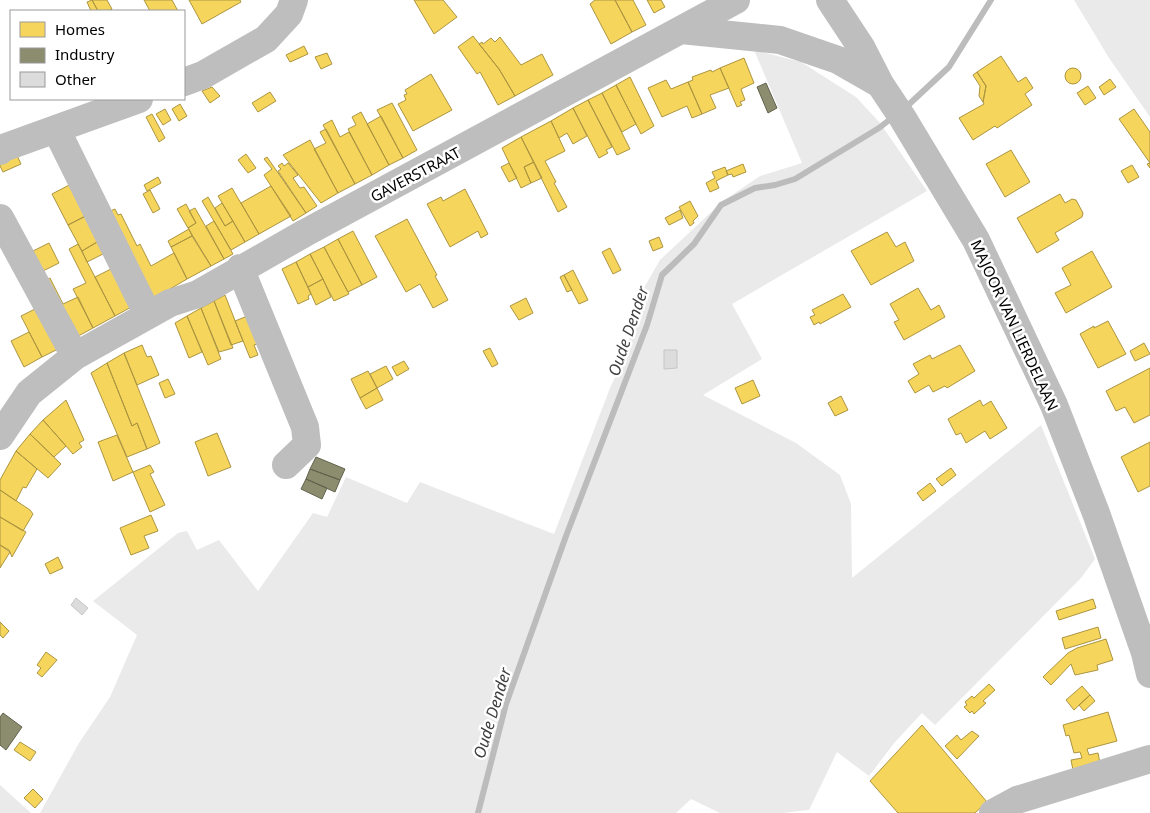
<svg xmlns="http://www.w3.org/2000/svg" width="1150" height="813" font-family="'Noto Sans',sans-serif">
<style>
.green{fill:#eaeaea}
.homes{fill:#f6d55c;stroke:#ac9540}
.industry{fill:#8c8c6e;stroke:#62624d}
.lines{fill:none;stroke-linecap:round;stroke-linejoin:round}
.stream{stroke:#bcbcbc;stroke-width:6}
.building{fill:#dcdcdc;stroke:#c5c5c5}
.minor{stroke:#bebebe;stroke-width:28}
.labels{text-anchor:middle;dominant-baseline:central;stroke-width:5;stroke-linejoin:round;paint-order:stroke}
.street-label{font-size:15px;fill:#000;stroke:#fff}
.water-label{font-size:16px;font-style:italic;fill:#404040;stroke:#fff}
</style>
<rect width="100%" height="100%" fill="#fff"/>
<path class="green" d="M1074,0h76v117l-41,-59z
M754,50l47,12 55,35 24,26 47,68 -195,113 30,55 -59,36 93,48 44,32 11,29 1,74 189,-153 54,134 -14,19 -146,147 -13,-12 -27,29 -26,34 -32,-24 -28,58 -26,3h-63l-29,-14 -15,14h-636l39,-70 31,-46 27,-62 -44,-34 85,-68 9,-2 10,19 22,-10 39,51 55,-78 14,4 19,-40 61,26 13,-21 134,52 56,-146 12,-26 23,-76 15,-26 63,-59 37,-25 42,-13z
M0,785l31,28h-31z"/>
<path class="homes" d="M92,0h15l5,9 -4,2h-10z
M92,0l6,11h-7l-4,-9z
M144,0h28l6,11h-28z
M189,0h51l1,2 -39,22z
M414,0h29l14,17 -23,17z
M595,0h20l17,32 -21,12 -21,-40z
M615,0h18l13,25 -14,7z
M647,0h14l4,7 -11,6z
M473,36l26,33 16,27 -17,9 -18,-33 -3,2 -19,-27z
M500,37l21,28 21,-11 11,21 -38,21 -16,-27 -20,-25 3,-2 1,2 8,-6 4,4z
M304,46l4,8 -18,8 -4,-7z
M327,53l5,11 -11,5 -6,-12z
M1001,56l17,26 8,-5 7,11 -8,6 7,11 -35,23 -2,-2 -22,14 -14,-22 25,-14 -1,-2 3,-16 -9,-14z
M744,58l10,25 -13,6 4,11 -5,2 2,3 -5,2 -17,-39z
M720,68l9,20 -19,7 6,13 -14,6 -14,-32 5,-2 -1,-3 19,-7 1,2z
M1065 76a8 8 0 1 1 16 0a8 8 0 1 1-16 0Z
M977,72l9,14 -3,16 -4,-6 1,-10 -7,-11z
M431,74l21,36 -39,21 -15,-27 8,-4 -2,-5 3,-1 -2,-4z
M630,77l24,49 -13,8 -25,-49z
M1110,79l6,8 -12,8 -5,-8z
M666,80l5,9 17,-7 14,32 -10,4 -5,-12 -25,11 -14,-29z
M616,85l20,39 -14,8 -20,-39z
M1088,86l8,12 -11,7 -8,-12z
M212,87l8,9 -10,7 -8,-12z
M270,92l6,9 -18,11 -6,-9z
M602,93l28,56 -13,6 -29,-55z
M588,100l24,47 -6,3 2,3 -9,5 -26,-50z
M392,103l25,47 -14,8 -26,-48z
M180,104l7,12 -8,5 -7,-12z
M573,108l14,28 -14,8 -6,-11 -8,5 -8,-17z
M165,109l6,11 -8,5 -7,-11z
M1134,109l16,23v36l-3,-4 3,-1 -31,-44z
M361,112l28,53 -17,10 -24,-46 8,-4 -4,-8z
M152,114l13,24 -6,4 -13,-25z
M381,116l22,42 -14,7 -22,-41z
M332,120l8,17 9,-5 23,43 -17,9 -32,-59z
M551,121l14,30 -20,10 11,21 -2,1 13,24 -9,5 -37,-75z
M326,129l29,55 -17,9 -24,-44 12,-6 -6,-11z
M521,137l13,25 -10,5 7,16 -10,5 -19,-40z
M310,140l28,53 -17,10 -38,-48z
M1011,150l19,32 -25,15 -19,-33z
M16,153l5,11 -18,8 -3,-6v-6z
M246,154l10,14 -8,5 -10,-13z
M267,157l39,56 -13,8 -29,-46 8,-6 -8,-10z
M534,162l8,16 -11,5 -7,-16z
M282,163l2,3 4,-3 10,12 -5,3 7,10 4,-1 13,19 -11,7 -28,-42 3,-2 -3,-3z
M509,163l8,15 -8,4 -8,-15z
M743,164l3,8 -13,5 -1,-3 -4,1 -2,-4z
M1132,165l7,12 -11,6 -7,-12z
M725,167l3,8 -12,6 3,7 -9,4 -4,-9 9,-5 -3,-6z
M158,177l3,6 -14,8 -3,-6z
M73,183l16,31 -21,11 -16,-31z
M271,186l20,30 -32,18 -18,-31z
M232,188l27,46 -14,8 -27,-46z
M465,189l23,45 -7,4 -3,-7 -28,16 -23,-43 14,-7 2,4z
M150,190l10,19 -7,4 -10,-19z
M1060,194l5,9 7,-4 4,1 7,13 -1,4 -27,16 4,7 -22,13 -20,-35z
M208,197l17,29 8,-5 12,21 -14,8 -29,-49z
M690,201l8,15 -5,5 1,2 -4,3 -11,-19z
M222,203l11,18 -8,5 -10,-18z
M186,204l10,19 -8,5 -11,-19z
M195,208l29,51 -13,7 -23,-38 8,-5 -7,-12z
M115,209l3,6 3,-1 16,32 3,-2 11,22 23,-13 13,26 -39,23 -45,-88z
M680,210l3,8 -14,7 -4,-7z
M86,216l13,25 -17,10 -14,-26z
M407,219l30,56 -2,1 13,24 -15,8 -13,-24 -14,8 -31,-56z
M214,221l19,33 -9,5 -18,-33z
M189,229l3,7 -21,11 -3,-6z
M353,231l24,46 -15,8 -24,-46z
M887,232l9,15 9,-5 9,19 -43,24 -20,-34z
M192,236l19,30 -24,13 -16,-32z
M659,237l4,10 -10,4 -4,-10z
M338,239l24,46 -14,7 -24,-45z
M97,242l6,12 -16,8 -5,-11z
M49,243l10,20 -16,8 -10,-20z
M78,244l37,72 -22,12 -20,-39 13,-6 -17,-34z
M324,247l25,47 -15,7 -24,-47z
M610,248l11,22 -8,4 -11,-22z
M1092,251l20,36 -46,26 -11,-20 16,-8 -9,-17z
M310,254l13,25 -15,8 -12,-25z
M296,262l15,32 -3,2 1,3 -11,5 -16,-35z
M111,269l24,36 -20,11 -20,-39z
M573,270l15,30 -9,4 -15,-29z
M564,275l8,15 -5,2 -7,-15z
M50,278l13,26 15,-7 15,31 -22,12 -30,-57z
M323,279l8,18 -15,8 -8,-18z
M918,288l13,22 8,-5 6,12 -41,23 -10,-18 5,-2 -9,-16z
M843,294l8,13 -31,17 -1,-2 -5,3 -4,-8 5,-2 -3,-5z
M225,295l18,46 -12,4 -17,-44z
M526,298l7,15 -14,7 -9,-14z
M214,301l19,47 -14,4 -18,-44z
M39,307l21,41 -18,9 -21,-41z
M201,308l20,51 -13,6 -21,-49z
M250,315l11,28 -7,2 4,10 -8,3 -15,-37z
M187,316l15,36 -13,6 -14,-35z
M1108,321l18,33 -28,14 -18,-34 14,-8v2z
M29,332l13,25 -18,10 -13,-26z
M1144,343l6,11 -15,7 -5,-10z
M142,345l5,12 4,-1 8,19 -22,10 -13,-32z
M960,345l15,26 -28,17 -2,-2 -12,6 -4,-7 -14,8 -7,-12 11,-7 -6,-10 17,-9 2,4z
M490,348l8,16 -6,3 -9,-16z
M124,353l36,90 -13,6 -10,-26 -5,3 -25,-63z
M404,361l5,8 -12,7 -5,-9z
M107,363l25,63 5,-3 10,26 -20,8 -36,-84z
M386,366l7,13 -16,9 -7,-14z
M1150,368v47l-16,8 -9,-16 -9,4 -10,-20z
M368,371l9,17 -17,10 -9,-19z
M168,379l7,15 -10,4 -6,-15z
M753,380l7,16 -18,8 -7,-16z
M377,388l6,12 -17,9 -6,-11z
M841,396l7,14 -13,6 -7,-13z
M66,400l18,40 -5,3 3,4 -9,7 -30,-34z
M980,400l3,6 8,-5 16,27 -17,11 -5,-8 -19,12 -5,-10 -5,2 -8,-16z
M43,420l23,26 -12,11 -24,-23z
M217,433l14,34 -23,9 -13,-34z
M30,434l31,30 -13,14 -32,-27z
M117,435l16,37 -20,9 -15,-39z
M1150,442v44l-12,6 -17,-35z
M16,451l21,18 -11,19 -3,-1 -7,14 -16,-11v-10z
M150,465l4,7 -4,2 15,31 -15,7 -17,-40z
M951,468l5,7 -14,11 -6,-7z
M930,483l6,8 -13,10 -6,-8z
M0,490l30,20 3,4 -10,17 -23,-14z
M151,515l7,16 -14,5 5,12 -18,7 -11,-27z
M0,517l26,15 -14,25 -3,-7 -9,-5z
M0,545l10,7 -10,16z
M58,557l5,11 -13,6 -5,-10z
M1093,599l3,9 -37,12 -3,-9z
M0,622l9,9 -6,7 -3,-3z
M1098,627l3,11 -36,11 -3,-11z
M1106,639l7,21 -16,5 1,5 -23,5 -4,-11 -20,21 -8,-8 25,-24 9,-5z
M46,652l11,8 -15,17 -5,-4 4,-5 -4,-3z
M989,684l6,6 -12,11 3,2 -12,11 -2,-3 -2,2 -6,-6 3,-2 -2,-3 7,-6 2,2z
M1082,686l8,9 -16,15 -8,-10z
M1090,695l5,6 -11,10 -5,-6z
M1108,712l9,29 -30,8 2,6 9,-2 2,10 -27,7 -2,-10 11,-2 -2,-6 -6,1 -5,-18 -3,1 -3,-11z
M922,725l65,77 -12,11h-77l-28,-32z
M972,731l7,5 -22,23 -12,-13 12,-11 4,5z
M20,742l16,10 -6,9 -16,-11z
M33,789l10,10 -8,9 -11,-10z"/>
<path class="industry" d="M766,83l11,25 -9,5 -11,-26z
M316,457l29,12 -5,11 -30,-11z
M310,469l30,11 -5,12 -29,-13z
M306,479l21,9 -5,11 -21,-10z
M3,713l19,14 -16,23 -6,-5v-28z"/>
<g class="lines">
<path class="stream" d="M904,109l45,-42 42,-67
M478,813l28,-109 60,-168 81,-211 15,-50 32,-31 27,-39 34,-17 20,-3 20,-6 84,-51 14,-11"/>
</g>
<path class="building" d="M664,350h13v18l-13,1z
M76,598l12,10 -6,7 -11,-10z"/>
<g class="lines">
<path class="minor" d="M830,0l31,47 19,37 22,33 74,123 78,165 42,108 49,140 5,21
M681,30l99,10 58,20 42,24
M184,82l19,-7 63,-36 23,-25 5,-14
M56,129l92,186
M0,151l3,-3 136,-49
M0,218l75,138
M240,268l65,159 2,18 -21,20
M0,436l29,-43 46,-37 95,-53 28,-9 107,-61 431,-233
M993,813l24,-13 133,-41"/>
</g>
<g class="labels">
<g class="street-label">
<text transform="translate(415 174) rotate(-28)">GAVERSTRAAT</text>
<text transform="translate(1015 325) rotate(65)">MAJOOR VAN LIERDELAAN</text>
</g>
<g class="water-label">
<text transform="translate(628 331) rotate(-71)">Oude Dender</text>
<text transform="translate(492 713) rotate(-73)">Oude Dender</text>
</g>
</g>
<rect x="10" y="10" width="175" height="90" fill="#ffffff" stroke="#999999"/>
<rect x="20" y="22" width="25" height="15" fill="#f6d55c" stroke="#999999"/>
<text x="55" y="35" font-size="15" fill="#000000">Homes</text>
<rect x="20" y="48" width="25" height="15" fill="#8c8c6e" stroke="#999999"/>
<text x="55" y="60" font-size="15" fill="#000000">Industry</text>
<rect x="20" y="72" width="25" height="15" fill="#dcdcdc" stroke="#999999"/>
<text x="55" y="85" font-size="15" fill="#000000">Other</text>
</svg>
